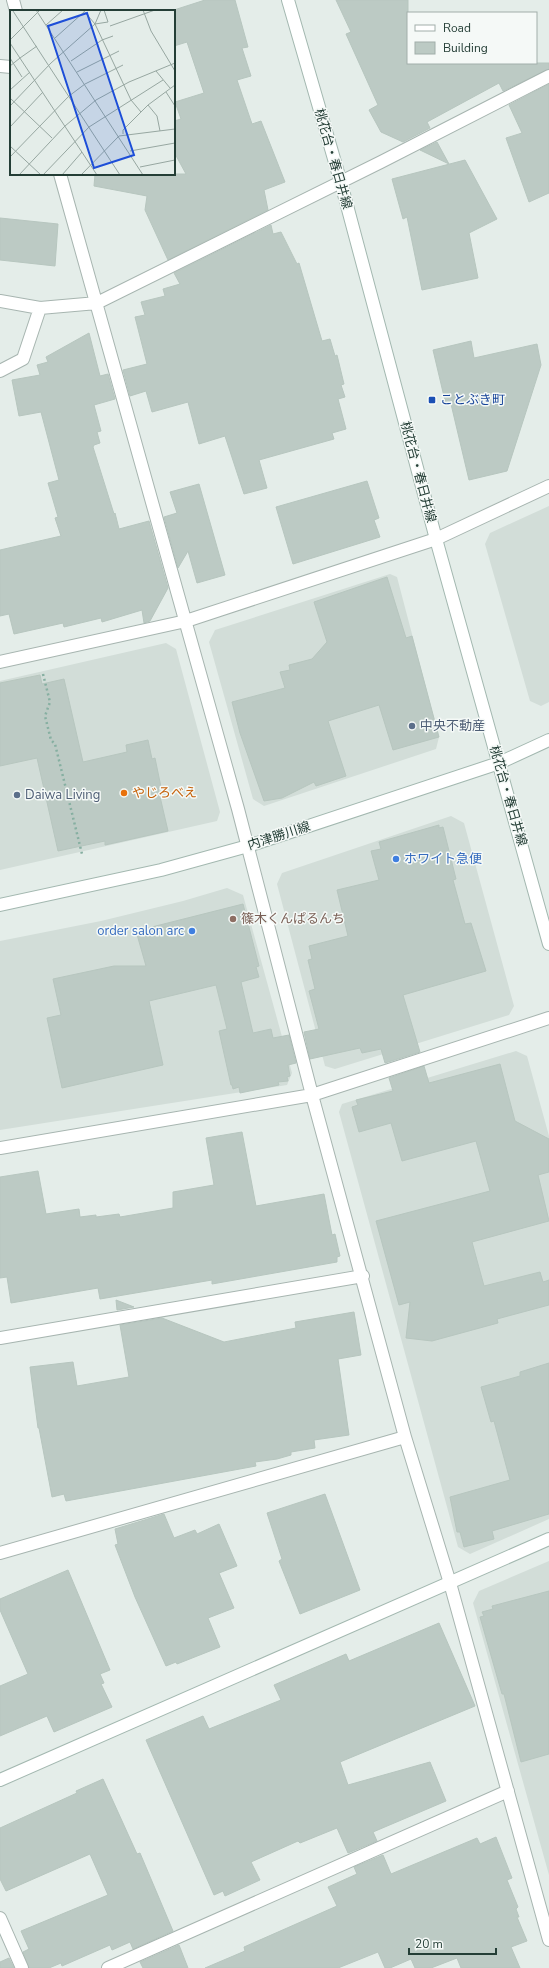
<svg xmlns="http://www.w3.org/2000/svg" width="549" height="1968" font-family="'Nunito Sans','Noto Sans JP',sans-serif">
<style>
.built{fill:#d2ddd8}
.building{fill:#bccac4;stroke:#b7c6bf}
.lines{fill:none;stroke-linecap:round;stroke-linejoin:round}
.street-casing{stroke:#a7b5b0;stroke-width:14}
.secondary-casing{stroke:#a3b8b0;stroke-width:14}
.path{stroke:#86afa1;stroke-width:2.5;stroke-dasharray:2 3;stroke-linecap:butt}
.street{stroke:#fff;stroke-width:12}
.secondary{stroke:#fff;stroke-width:12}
.transit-dot{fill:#1a4fb4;stroke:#f5f9f7;stroke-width:1.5}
.service-dot{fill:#5c6f8a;stroke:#f5f9f7;stroke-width:1.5}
.food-dot{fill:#e8710a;stroke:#f5f9f7;stroke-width:1.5}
.shop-dot{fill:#3f7fe0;stroke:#f5f9f7;stroke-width:1.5}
.education-dot{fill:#8d6e63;stroke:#f5f9f7;stroke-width:1.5}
.labels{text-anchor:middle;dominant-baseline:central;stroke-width:3;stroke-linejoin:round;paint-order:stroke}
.street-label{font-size:13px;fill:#243e36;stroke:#f5f9f7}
.transit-label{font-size:13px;fill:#164399;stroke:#f5f9f7;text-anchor:start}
.service-label{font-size:13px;fill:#4e5e75;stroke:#f5f9f7;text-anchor:start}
.food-label{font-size:13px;fill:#c56008;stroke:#f5f9f7;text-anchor:start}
.shop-label{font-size:13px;fill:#366cbe;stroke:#f5f9f7;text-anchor:start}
.education-label{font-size:13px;fill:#785e54;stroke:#f5f9f7;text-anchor:start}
.inset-road{fill:none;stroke:#97a7a1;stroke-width:1}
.view{fill:#1d4ed8;fill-opacity:0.15;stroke:#1d4ed8;stroke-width:2}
.inset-edge{fill:none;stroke:#243e36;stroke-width:2}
</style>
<rect width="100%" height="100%" fill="#e4ede9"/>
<path class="built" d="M549,506v196l-8,4 -11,-5 -45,-157 5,-11z
M390,574l7,3 42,160 -3,12 -172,57 -11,-7 -44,-157 6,-12z
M166,643l10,6 44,163 -3,9 -217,49v-189z
M451,816l13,7 50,183 -5,9 -174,54 -10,-3 -48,-182 5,-11z
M227,888l16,7 49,178 -5,12 -287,45v-189l101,-20 82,-20z
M516,1051l11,5 22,80v383l-79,35 -12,-7 -119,-435 3,-8z
M549,1561v314l-76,-272 6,-12z"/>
<path class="building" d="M205,0h30l13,47 -6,1 9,28 -14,4 15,44 9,-3 24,61 -21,8 4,20 -100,50 -23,-50 2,-14 -53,-10 1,-12h91l-12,-22v-31l7,-2 -6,-17 29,-9 -17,-51 -13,4v-36z
M336,0h72v63h141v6l-46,22 -4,-8 -72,39 3,6 -27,14 -22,-10 -12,-22 9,-5 -32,-71 5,-2z
M549,84v109l-20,9 -23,-64 16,-5 -13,-28z
M437,142l12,22 -29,-14z
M465,160l32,59 -28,14 9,45 -56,12 -15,-73 -4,2 -11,-40z
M0,218l58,6 -3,42 -55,-6z
M271,225l2,9 8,-2 16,32 2,-1 23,78 8,-2 5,17 2,-1 7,29 -3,1 4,12 -7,2 8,30 -14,4 2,6 -75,21 8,28 -23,6 -19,-58 -26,8 -11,-42 -36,10 -6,-21 -16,5 -7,-26 24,-6 -12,-47 10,-2 -4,-13 24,-6 -2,-7 17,-5 -6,-11z
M89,333l11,43 8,-2 7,25 -21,6 7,26 -4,1 3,11 -6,2 -1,2 21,67 1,-1 4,16 30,-8 19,67 -18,33 -6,2 -2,-13 -40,12 -1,-4 -37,9 -1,-4 -49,11 -5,-20 -9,2v-66l61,-14 -6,-18 3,-1 -10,-34 11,-3 -18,-68 -22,4 -7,-36 28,-5 -3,-10 11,-3 -2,-5z
M471,341l3,17 63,-14 4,21 -34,106 -38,9 -18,-76 -5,1 -13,-55z
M367,481l12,37 -5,2 6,17 -87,27 -17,-57z
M199,484l26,91 -28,8 -9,-32 -10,17 -14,-51 13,-4 -7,-21z
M387,577l19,61 6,-2 27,101 -46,13 -14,-45 -51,16 18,55 -30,10 -2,-4 -32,16 -18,3 -24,-68 -8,-31 53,-14 -5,-16 10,-2 -1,-5 23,-6 15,-17 -13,-40z
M40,675l2,9 22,-5 19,83 44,-10 -1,-7 22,-5 4,19 3,-1 6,29 -3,1 10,43 -63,14v-4l-47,10 -21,-93 -37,8v-83z
M439,825v3l4,-1 13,52 -3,1 12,44 6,-1 15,48 -83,24 17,57 -35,11 -4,-14 -19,4 -2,-5 -50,11 -6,-27 15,-3 -10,-38 6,-2 -7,-29 4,-1 -3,-13 39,-10 -11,-46 42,-10 -8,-29 10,-2 -2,-7z
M243,904l16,62 -3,1 3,10 -18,5 12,51 18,-4 2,9 16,-3 7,28 -8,2 2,11 -3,1 1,4 -10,1 1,3 -39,8 -1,-6 -6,2 -1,-4h-1l-12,-54 8,-2 -11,-44 -67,16 14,64 -101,23 -15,-70 14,-3 -8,-36 61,-13h32l-10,-35z
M500,1064l15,57 34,18v33l-11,3 11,46 -77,21 12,44 56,-14 3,10 6,-2v25l-52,14 1,4 -66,18 -26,-3 4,-36 -11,3 -23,-84 114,-30 -14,-50 -74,20 -11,-38 -32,9 -7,-25 6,-2 -2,-5 37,-9 -4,-13 35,-12 5,17z
M242,1132l14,74 68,-12 8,41 3,-1 5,22 -3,1v5l-125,22v-4l-112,19 -2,-11 -87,15 -4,-26 -7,1v-101l38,-6 8,43 33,-5 1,8 16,-2v2l23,-3 1,3 53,-9v-16l41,-7 -8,-47z
M116,1300l18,7 -17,3z
M354,1312l7,43 -23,4 11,76 -35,5 1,8 -24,4v3l-14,4 -22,3 1,4 -190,35 -2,-7 -12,3 -13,-69h-1l-8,-61 43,-5 4,24 52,-9 -9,-52 42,-7 62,24 72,-14 -1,-6z
M549,1363v151l-57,17 2,8 -30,8 -4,-15h-3l-7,-35 60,-17 -16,-59 -3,1 -10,-35 39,-11v-4z
M325,1494l35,96 -60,24 -21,-53 3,-2 -15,-46z
M164,1514l10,24 21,-8 2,4 22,-10 18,42 -18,7 15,35 -26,10 12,29 -43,17 -1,-2 -10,4 -31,-69 -20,-52 3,-1 -3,-15z
M68,1570l42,100 -10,4 4,9 -3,1 11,23 -58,25 -7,-16 -47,20v-50l28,-12 -28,-64v-11z
M549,1591v163l-28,8 -17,-68h-2l-22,-77 4,-1 -2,-4 11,-3 -1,-3z
M439,1623l36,83 -135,56 8,23 82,-23 16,39 -73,31 4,9 -29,12 -11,-25 -37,15 -2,-2 -47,21 9,18 -35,16 -2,-5 -9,4 -68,-155 57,-24 6,13 72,-29 -7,-15 72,-31 3,7z
M103,1779l34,75 3,-1 33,78 -40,18 -3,-7 -18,8 -2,-5 -48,21 -1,-3 -12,5h-20l-6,-16 6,-3 -8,-18 87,-36 -18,-41 -84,37 -6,-12v-51l77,-35 -1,-2z
M496,1837l16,41 -5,2 11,27 -2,2 3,8h-2l10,24 -16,6 9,21h-59l-4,-10 -26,10h-16l-4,-9 -21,9h-5l-7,-16 -40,16h-133l40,-17 -1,-4 93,-41 -9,-19 29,-13 -3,-7 29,-12 8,19 86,-36 3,6z
M179,1945l9,23h-45l-3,-6z
M9,1958l5,10h-14v-6z"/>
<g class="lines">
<defs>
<path id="street" d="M13,0l3,11
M0,66l11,1
M60,174l178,635 74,286 93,342 45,146 99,357
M0,301l40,7 57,-5 284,-141 168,-86
M0,371l23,-12 17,-51
M0,662l186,-41 250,-82 113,-53
M0,1148l312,-53 237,-77
M0,1338l363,-62
M0,1553l405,-116
M0,1918l22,50
M108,1968l400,-177"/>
<path id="secondary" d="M288,0l53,183 95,356 113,405
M0,905l161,-35 87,-24 251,-83 50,-23
M0,1780l549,-241"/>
</defs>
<use href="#street" class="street-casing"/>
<use href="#secondary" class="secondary-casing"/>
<path class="path" d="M43,674l7,28 -5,14 6,24 4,4 27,110"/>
<use href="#street" class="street"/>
<use href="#secondary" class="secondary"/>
</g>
<rect class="transit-dot" x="428" y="396" width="8" height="8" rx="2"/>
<g class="service-dot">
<circle cx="412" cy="726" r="4"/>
<circle cx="17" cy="795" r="4"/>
</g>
<circle class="food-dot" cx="124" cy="793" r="4"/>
<g class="shop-dot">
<circle cx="396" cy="859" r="4"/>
<circle cx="192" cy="931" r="4"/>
</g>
<circle class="education-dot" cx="233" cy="919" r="4"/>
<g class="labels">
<g class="street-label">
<text transform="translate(333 159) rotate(74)">桃花台・春日井線</text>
<text transform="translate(418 472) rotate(75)">桃花台・春日井線</text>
<text transform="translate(508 796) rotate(74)">桃花台・春日井線</text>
<text transform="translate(279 836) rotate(-18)">内津勝川線</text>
</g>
<g class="transit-label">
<text x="440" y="400">ことぶき町</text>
</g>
<g class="service-label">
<text x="420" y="726">中央不動産</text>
<text x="25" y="795">Daiwa Living</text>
</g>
<g class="food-label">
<text x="132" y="793">やじろべえ</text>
</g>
<g class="shop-label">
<text x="404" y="859">ホワイト急便</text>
<text x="184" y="931" text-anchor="end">order salon arc</text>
</g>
<g class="education-label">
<text x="241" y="919">篠木くんぱるんち</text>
</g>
</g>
<g transform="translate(10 10)">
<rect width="165" height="165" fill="#e4ede9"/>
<path class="inset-road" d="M26,0l107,165M73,0l12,14 36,76 10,12M133,0l8,21 24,40M3,1l107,164M85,14l13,-2 -4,-12M36,15l17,-15M100,16l45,-16M45,28l29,-26M0,30l30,-30M0,33l87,132M0,48l12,19M10,48l17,-12M61,51l31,-21 11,-4M0,56l10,-8M146,61l14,17M67,62l42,-21M0,80l20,-18M156,82l9,14M0,88l42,40M138,95l9,11 3,15M0,96l41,-43 44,-39 6,-14M0,117l33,-35M113,124v-4l25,-25 27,-20M0,136l31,29M120,141l45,-8M0,147l59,-61 16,-12 38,-19M130,157l35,-7M9,165l46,-49 31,-26 33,-18 46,-19M33,165l46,-48 74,-47M52,165l20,-23M71,165l38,-39 56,-7"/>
<path class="view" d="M77,3l47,142 -40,13 -46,-142z"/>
<rect width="165" height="165" class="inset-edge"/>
</g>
<rect x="407" y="12" width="130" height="52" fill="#f5f9f7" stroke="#a1aeaa"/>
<rect x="415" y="25" width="20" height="6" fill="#ffffff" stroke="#a1aeaa"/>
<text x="443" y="32" font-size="12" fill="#243e36">Road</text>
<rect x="415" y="42" width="20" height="12" fill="#bccac4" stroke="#a1aeaa"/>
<text x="443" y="52" font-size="12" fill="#243e36">Building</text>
<path d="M409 1948v6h87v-6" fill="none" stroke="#243e36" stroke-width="2"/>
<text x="415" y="1948" font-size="12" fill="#243e36" stroke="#f5f9f7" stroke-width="3" paint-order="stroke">20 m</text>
</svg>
